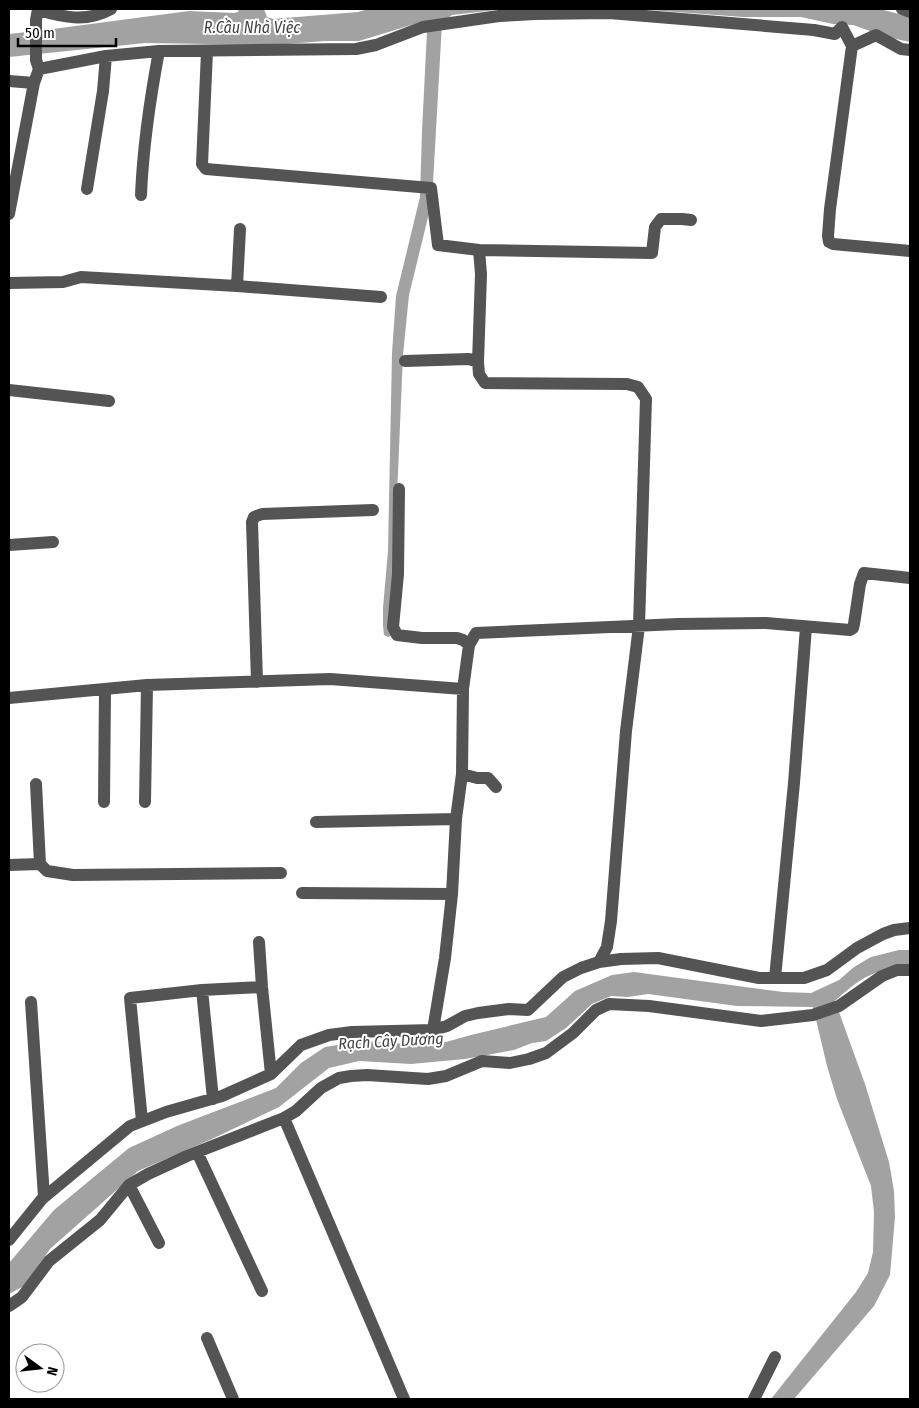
<svg xmlns="http://www.w3.org/2000/svg" width="919" height="1408" font-family="'Fira Sans Condensed',sans-serif">
<style>
.water{fill:#a2a2a2}
.lines{fill:none;stroke-linecap:round;stroke-linejoin:round}
.minor{stroke:#545454;stroke-width:12}
.labels{text-anchor:middle;dominant-baseline:central;stroke-width:4;stroke-linejoin:round;paint-order:stroke}
.water-label{font-size:16px;font-style:italic;fill:#434343;stroke:#fff}
</style>
<rect width="100%" height="100%" fill="#fff"/>
<path class="water" d="M239,9h25l3,8 6,2 85,-7 11,-3h136l-53,6 -10,8 -10,178 -23,94 -6,60 -12,281 -3,1 -4,-2 -1,-9v-18l5,-57 4,-198 4,-57 24,-99 2,-66 5,-100 -6,-9 -62,19h-34l-51,4 -129,-2 -136,14v-23l44,-5 136,-18 45,2 4,-1z
M637,9h243l30,8v25l-23,-5 -34,-12 -20,-1 -32,-7h-58z
M899,950h11v16c-34,2 -50,12 -75,35l30,83 24,78 5,29 1,26 -5,58 -16,31 -80,93h-23l85,-107 12,-19 5,-21 1,-40 -3,-26 -34,-87 -10,-33 -14,-59 -76,-1 -89,-12 -20,3 -17,-1 -19,8 -26,24 -20,13 -14,2 -18,7 -49,9 -54,5 -52,-3 -30,7 -50,39 -67,32 -74,32 -88,78 -26,37 -15,8v-31l45,-53 75,-62 48,-22 99,-38 25,-25 24,-16 36,-6 46,3 39,-2 25,-7 75,-18 29,-26 37,-16 22,-3 149,20 28,1 28,-13 15,-13 17,-10z"/>
<g class="lines">
<path class="minor" d="M902,9l8,3
M38,10c25,7 48,13 73,-1
M852,46l-22,163 -2,27 1,6 4,2 77,7
M207,52l-5,112 4,5 225,19 7,57 41,5 2,24 -3,88
M39,69l67,-13 53,-5 197,-2 20,-4 47,-18 76,-11 36,-2 74,-1 205,17 21,4 7,-7 10,19 24,-11 25,14 9,1
M9,81l25,2
M87,189l16,-98 3,-35
M141,195c2,-49 9,-96 18,-144
M9,214l25,-131 5,-14 -3,-9v-40l2,-11
M240,229l-3,57 144,11
M479,250l173,3 3,-26 6,-8h21l9,1
M9,283l54,-1 18,-5 156,9
M9,390l100,11
M399,489l-1,85 -5,53 4,8 25,3h35l6,2 6,5
M9,545l44,-3
M257,682l-5,-160 2,-5 8,-3 111,-4
M9,698l138,-13 183,-6 133,10
M462,774l15,4h11l8,9
M36,784l4,80 7,7 26,4 208,-2
M104,802l1,-113
M145,802l2,-117
M316,822l140,-3
M9,865l31,-1
M302,893l150,1
M259,942l3,45 9,87
M599,962l22,-3 37,-1 101,20h45l23,-8 30,-22 26,-14 11,-4 16,-2
M775,978l19,-195 12,-156
M202,990l11,109
M31,1002l13,195
M433,1030l12,-72 7,-64 4,-75 6,-45 1,-85 6,-44 7,-12 202,-9 88,-1 84,7 3,-2 1,-4 6,-40 4,-11 46,5
M284,1118l120,281
M142,1121l-12,-123 72,-8 60,-3
M197,1152l65,139
M129,1185l30,58
M9,1240l33,-41 88,-73 36,-14 56,-16 49,-22 30,-29 28,-10 23,-3 81,-2 14,-4 18,-10 13,-3 31,-4 19,1 35,-33 18,-9 18,-6 8,-15 4,-26 15,-190 13,-105 7,-227 -8,-12 -11,-3 -142,-1 -6,-9 -1,-12 -9,-3 -64,2
M9,1306l13,-9 27,-36 51,-41 29,-35 19,-11 39,-18 97,-38 12,-7 25,-23 18,-10 12,-2 16,-1 61,4 18,-3 36,-15 28,2 19,-4 17,-6 27,-20 23,-23 13,-6 40,2 112,15 52,-6 26,-9 43,-30 15,-6h13
M207,1338l26,61
M754,1399l21,-42"/>
</g>
<g class="labels">
<g class="water-label">
<text x="252" y="27">R.Cầu Nhà Việc</text>
<text transform="translate(391 1041) rotate(-3)">Rạch Cây Dương</text>
</g>
</g>
<rect width="919" height="1408" fill="none" stroke="#000000" stroke-width="20"/>
<g transform="translate(40 1368) rotate(105)"><circle r="24" fill="#ffffff" stroke="#999999"/>
<path d="M0-4L9 19L0 12L-9 19Z" fill="#000000"/>
<text y="-8" font-size="14" font-weight="bold" text-anchor="middle" fill="#000000">N</text>
</g>
<path d="M18 38v8h98v-8" fill="none" stroke="#000000" stroke-width="2.5"/>
<text x="25" y="38" font-size="15" fill="#000000" stroke="#ffffff" stroke-width="4" paint-order="stroke">50 m</text>
</svg>
